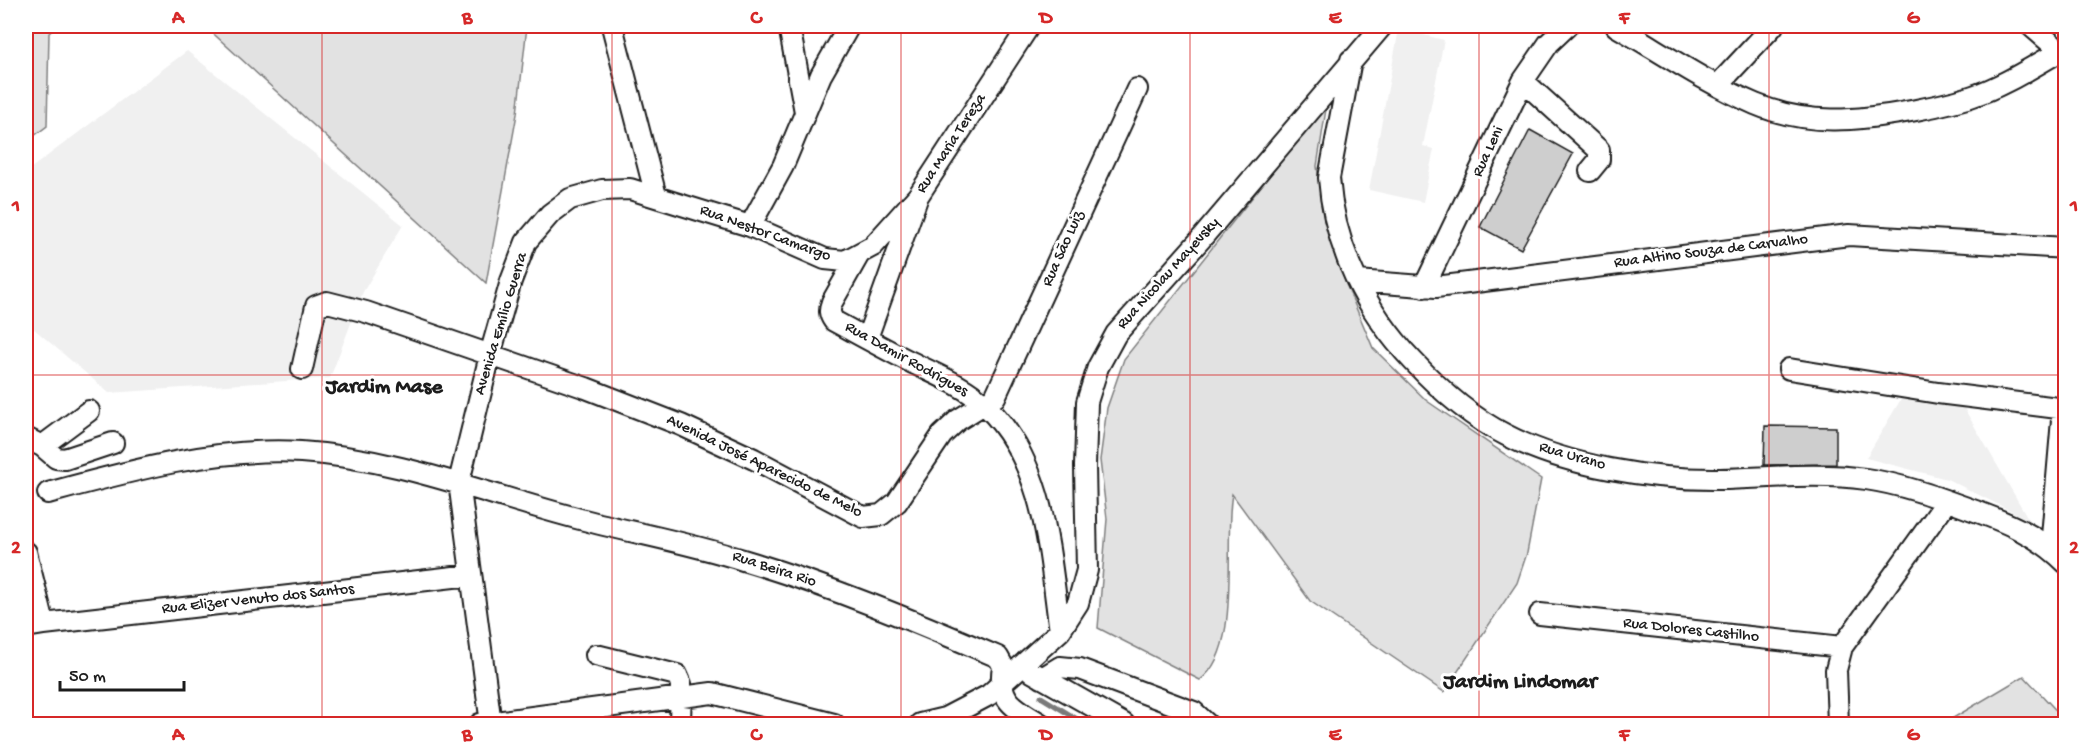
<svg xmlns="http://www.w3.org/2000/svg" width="2091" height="750" font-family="'Gochi Hand',sans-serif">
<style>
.built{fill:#f0f0f0}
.green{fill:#e2e2e2;stroke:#7f7f7f;stroke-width:1.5}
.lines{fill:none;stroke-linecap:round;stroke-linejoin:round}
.stream{stroke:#7a7a7a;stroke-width:5}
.building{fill:#cecece;stroke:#1c1c1c;stroke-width:1.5}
.minor-casing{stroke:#1c1c1c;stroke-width:24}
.minor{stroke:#fff;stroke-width:20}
.grid{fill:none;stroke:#d62828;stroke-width:1.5;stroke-opacity:0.55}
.labels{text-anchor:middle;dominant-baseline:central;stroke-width:6;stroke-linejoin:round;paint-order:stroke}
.street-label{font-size:16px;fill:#1c1c1c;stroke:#fff}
.district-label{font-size:22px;font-weight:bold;fill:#1c1c1c;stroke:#fff}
.neatline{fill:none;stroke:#d62828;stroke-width:2}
.grid-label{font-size:20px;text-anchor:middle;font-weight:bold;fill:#d62828}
</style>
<rect width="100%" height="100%" fill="#fff"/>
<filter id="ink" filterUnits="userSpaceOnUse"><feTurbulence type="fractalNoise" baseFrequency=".0167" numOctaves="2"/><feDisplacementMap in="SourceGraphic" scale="12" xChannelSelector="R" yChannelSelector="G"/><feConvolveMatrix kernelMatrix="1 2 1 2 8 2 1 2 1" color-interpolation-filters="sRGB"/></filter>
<g filter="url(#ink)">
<path class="built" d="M1399,29l45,11 -21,106 11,3 -11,53 -54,-12z
M187,51l216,174 -40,67 -33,86 -221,15 -83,-71v-150z
M1901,399l60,4 68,117 -82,-41 -81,-21z"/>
<path class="green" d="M26,26h31l-8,7 -2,93 -21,16z
M98,26h69c-19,8 -49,5 -69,0z
M205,26h322l-10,88 -31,169z
M1327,103l-10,63 7,54 22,64 27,64 54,53 114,78 -14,74 -10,30 -73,109 -134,-91 -78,-107c-9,49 11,155 -32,186l-102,-52 9,-109 -7,-59 7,-52 17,-49z
M2024,676l41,44v4h-122z"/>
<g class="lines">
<path class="stream" d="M1041,697l44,27"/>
</g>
<path class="building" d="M1530,130l43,24 -52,95 -41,-22z
M1765,426l71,1v37l-72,1z"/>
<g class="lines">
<defs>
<path id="minor" d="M612,26l44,170
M789,26l16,86
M1616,26c45,26 90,57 139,78 52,22 102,17 156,7 20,-4 42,-8 62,-15 33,-11 62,-31 93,-48
M2031,26l29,25
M1351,60l-22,118c5,69 37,134 84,183 27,29 57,56 93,74 59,31 147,45 214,44 48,-1 98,-7 146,0 35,5 68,17 101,29 37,13 70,26 99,55
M1523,81l76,69v10l-9,11
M1718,85l55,-59
M750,226l33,-60 38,-91 28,-49
M858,256l-26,46c-3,8 -3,12 2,19 26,14 51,28 77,41 24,12 55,24 75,44 60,58 63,147 74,225
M1357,281l79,6 413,-52 217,13
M1424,287l99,-206 26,-38 18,-17
M867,338l51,-142 111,-170
M302,369l14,-63 11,-4 39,10 220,76 95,37 73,34 109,58 18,-2 16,-13 45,-67 16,-15 37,-23 142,-308
M1789,369l149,24 128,16
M26,438l16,8 14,12 9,1 48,-16
M42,446l47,-35
M48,493c81,-22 168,-46 253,-41 97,6 186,43 279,67 54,14 110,24 163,41 87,26 171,61 255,97l5,9c-6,35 11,41 38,58
M2051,548l12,-140
M26,552l18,72 -18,3
M1540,614l302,33
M44,624l427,-49
M596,655l81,20 4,9 -1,40
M1032,672l92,52
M1042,678l18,-11 20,2 114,43 13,12
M480,724l232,-31 122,31
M491,724l-32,-242 31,-127 21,-74 15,-39 24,-28 20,-15 32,-9 28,-1 120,37 75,33 20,2 28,-15 45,-50
M920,724l25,-6
M950,724l-5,-6 44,-23 71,-64 18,-28 9,-33 -2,-104 2,-64 11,-35 18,-33 85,-95 181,-213
M1838,724l-2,-54 6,-23 105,-146"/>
</defs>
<use href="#minor" class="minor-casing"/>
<use href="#minor" class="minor"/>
</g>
</g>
<path class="grid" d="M322,26v698M612,26v698M901,26v698M1190,26v698M1479,26v698M1769,26v698M26,375h2040"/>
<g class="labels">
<g class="street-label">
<text transform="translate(952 144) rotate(-57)">Rua Maria Tereza</text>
<text transform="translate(1489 152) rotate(-65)">Rua Leni</text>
<text transform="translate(765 234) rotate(20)">Rua Nestor Camargo</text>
<text transform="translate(1064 249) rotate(-66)">Rua São Luiz</text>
<text transform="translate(1711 252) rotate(-7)">Rua Altino Souza de Carvalho</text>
<text transform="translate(1169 274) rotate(-48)">Rua Nicolau Mayevsky</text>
<text transform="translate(502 324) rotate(-73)">Avenida Emílio Guerra</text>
<text transform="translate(906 360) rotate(29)">Rua Damir Rodrigues</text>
<text transform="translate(1572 457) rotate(16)">Rua Urano</text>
<text transform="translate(764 467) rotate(26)">Avenida José Aparecido de Melo</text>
<text transform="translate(774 570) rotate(18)">Rua Beira Rio</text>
<text transform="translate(258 600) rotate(-6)">Rua Elizer Venuto dos Santos</text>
<text transform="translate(1691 631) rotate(6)">Rua Dolores Castilho</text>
</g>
<g class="district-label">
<text x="384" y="388">Jardim Mase</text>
<text x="1520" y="683">Jardim Lindomar</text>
</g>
</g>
<rect width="2091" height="750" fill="none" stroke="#fff" stroke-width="66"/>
<path d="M60 681v9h124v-9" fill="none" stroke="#1c1c1c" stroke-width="3"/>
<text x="69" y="681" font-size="18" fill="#1c1c1c" stroke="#ffffff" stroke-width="4.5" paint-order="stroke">50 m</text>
<rect x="33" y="33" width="2025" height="684" class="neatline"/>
<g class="grid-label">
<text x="178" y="23">A</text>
<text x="467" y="23">B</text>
<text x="756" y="23">C</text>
<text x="1046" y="23">D</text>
<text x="1335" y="23">E</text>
<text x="1624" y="23">F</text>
<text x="1913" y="23">G</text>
<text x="16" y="211">1</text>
<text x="2074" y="211">1</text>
<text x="16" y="553">2</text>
<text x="2074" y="553">2</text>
<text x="178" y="740">A</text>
<text x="467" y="740">B</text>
<text x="756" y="740">C</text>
<text x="1046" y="740">D</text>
<text x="1335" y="740">E</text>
<text x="1624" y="740">F</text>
<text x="1913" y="740">G</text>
</g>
</svg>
